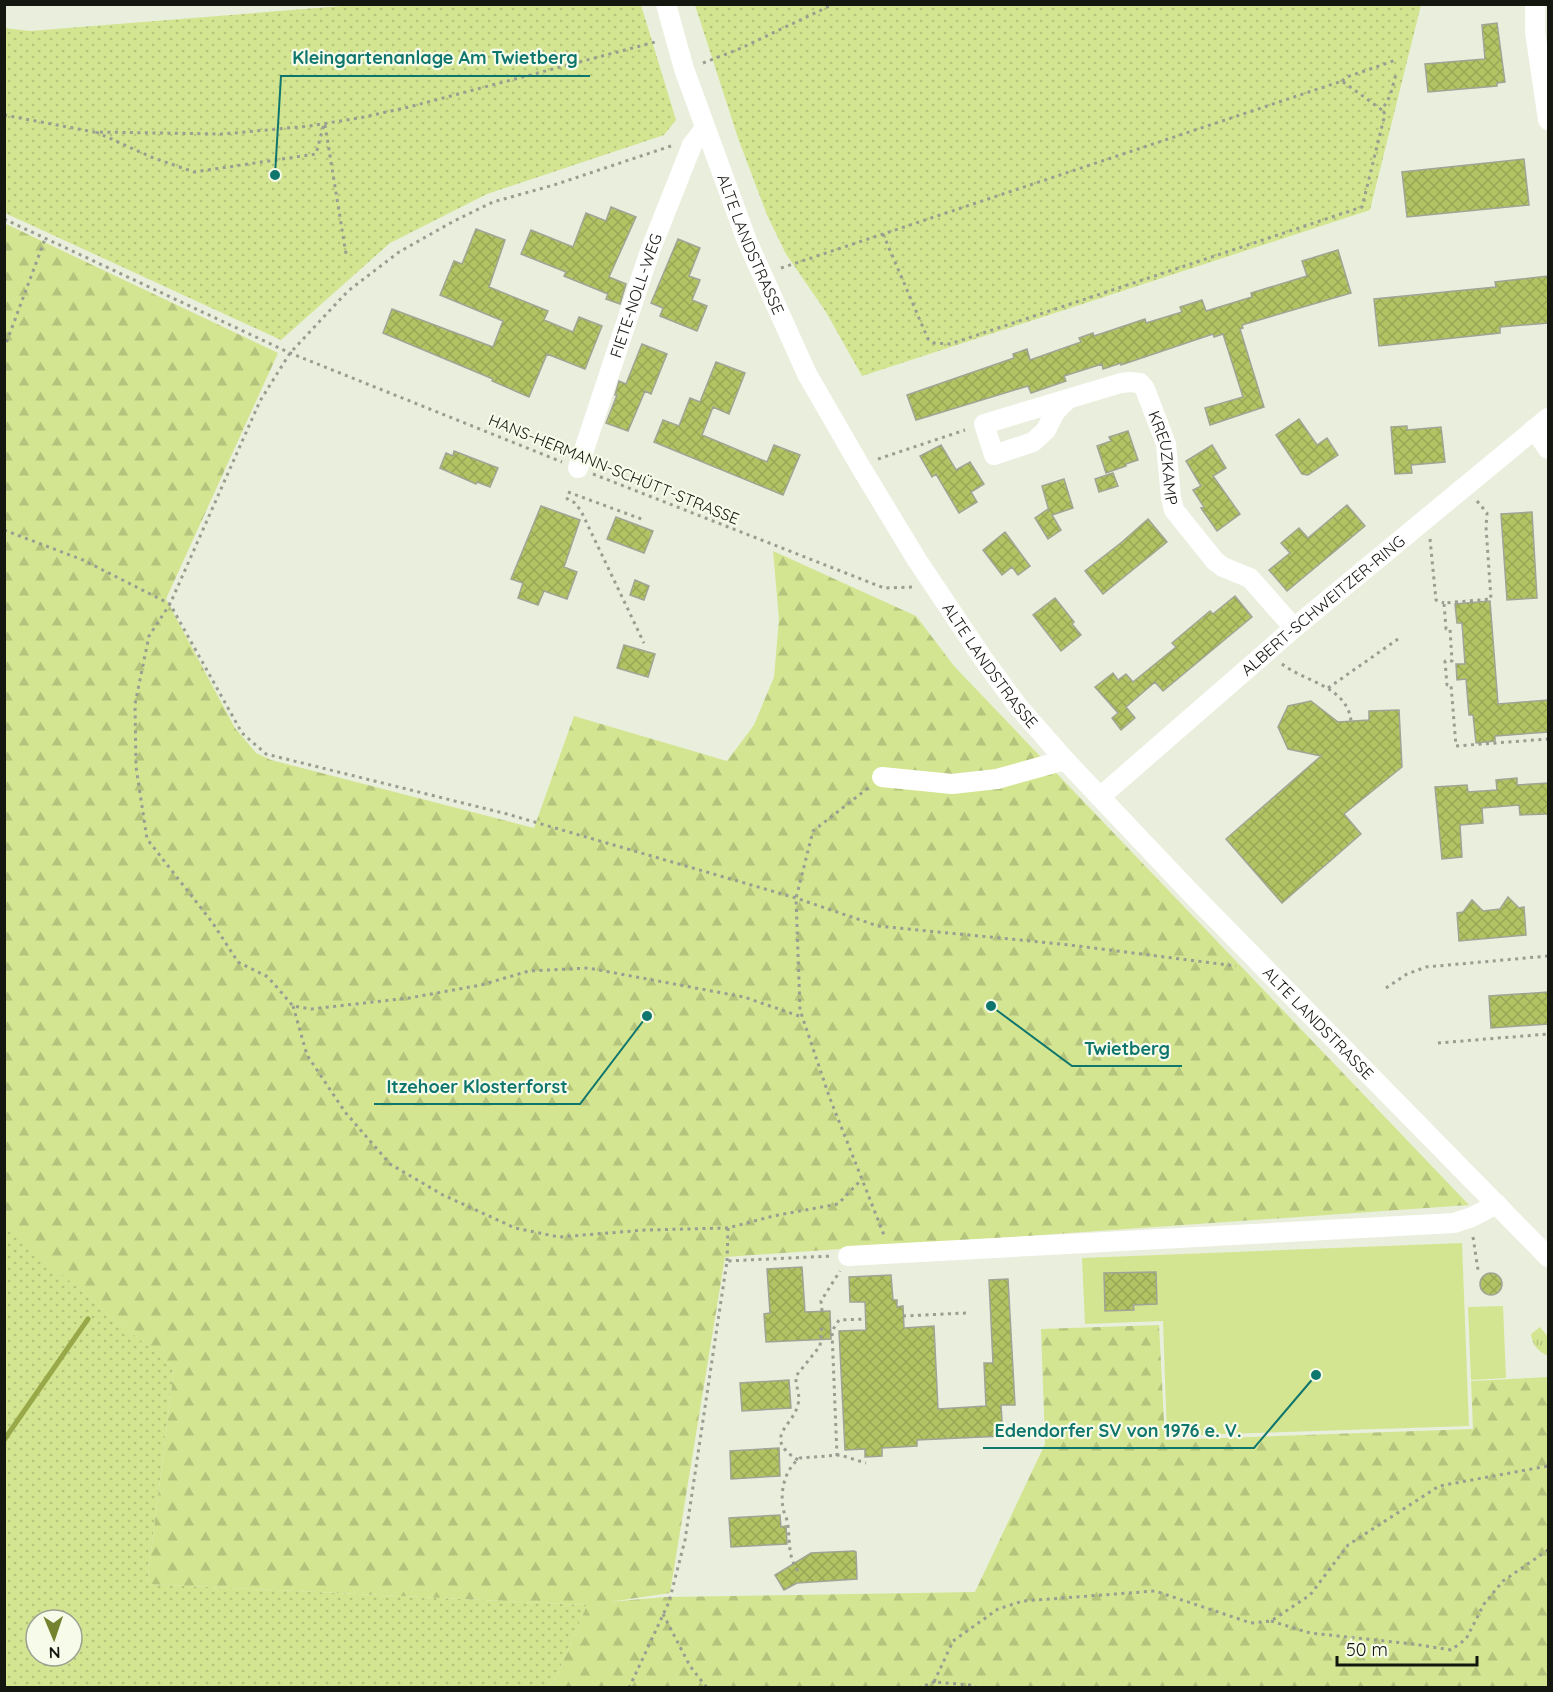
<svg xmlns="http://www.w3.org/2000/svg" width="1553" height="1692" font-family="Quicksand,sans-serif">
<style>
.grass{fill:url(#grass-dots);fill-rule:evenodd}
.forest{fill:url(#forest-firs)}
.park{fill:url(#park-tufts)}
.pitch{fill:#d4e591}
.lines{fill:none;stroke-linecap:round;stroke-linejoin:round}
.stream{stroke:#99a949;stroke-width:5}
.building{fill:url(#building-cross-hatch);stroke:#a0a494;stroke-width:1.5}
.path{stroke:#9a9d91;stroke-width:3;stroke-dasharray:3 4.5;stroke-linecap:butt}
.minor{stroke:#fff;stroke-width:20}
.labels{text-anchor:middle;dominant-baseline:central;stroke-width:4.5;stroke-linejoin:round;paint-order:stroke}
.street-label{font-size:16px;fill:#141610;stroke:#f7fcea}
.leader{fill:none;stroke:#0f766e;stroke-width:2}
.callout-dot{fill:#0f766e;stroke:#f7fcea;stroke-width:2}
.callout-label{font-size:18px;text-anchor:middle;font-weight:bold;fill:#0f766e;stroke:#f7fcea;stroke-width:4.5;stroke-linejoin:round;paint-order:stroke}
</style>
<defs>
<pattern id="grass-dots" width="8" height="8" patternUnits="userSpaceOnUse" patternTransform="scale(1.5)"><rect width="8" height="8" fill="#d4e591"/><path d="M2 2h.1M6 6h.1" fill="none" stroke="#b5c47c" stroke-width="1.8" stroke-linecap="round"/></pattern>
<pattern id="forest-firs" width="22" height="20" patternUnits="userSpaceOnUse" patternTransform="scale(1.5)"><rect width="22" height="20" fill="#d4e591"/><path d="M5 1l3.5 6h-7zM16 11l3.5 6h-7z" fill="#b5c47c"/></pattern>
<pattern id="park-tufts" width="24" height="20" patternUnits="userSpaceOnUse" patternTransform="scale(1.5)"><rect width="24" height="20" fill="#d4e591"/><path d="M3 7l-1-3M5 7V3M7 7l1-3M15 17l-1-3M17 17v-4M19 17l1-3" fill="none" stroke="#b5c47c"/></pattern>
<pattern id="building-cross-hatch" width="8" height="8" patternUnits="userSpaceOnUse" patternTransform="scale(1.5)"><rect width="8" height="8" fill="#b2c364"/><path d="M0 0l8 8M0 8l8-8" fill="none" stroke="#98a756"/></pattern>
</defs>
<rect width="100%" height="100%" fill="#eaeedd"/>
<path class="grass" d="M367,4l274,1 35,115 -12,15 -177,59 -97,49 -109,97 -276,-127v-185l25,3z
M695,5v-1l726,1 -51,205 -508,166 -36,-64 -40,-58 -19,-39 -29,-77z
M8,1229l166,139 -27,216 440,21 -35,82h-547l-1,-453zM36,1620h36v36h-36z"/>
<path class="forest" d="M4,223l274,130 -112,246 69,129 21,25 15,7 263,68 40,-112 153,45 27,-36 20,-48 5,-58 -6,-68 143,65 38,50 515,539 -744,52 -55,336 -61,9 56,-5 310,-5 70,-148 -4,-115 118,-4 6,115 308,-11 -2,-48 77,-4v310h-996l35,-82 -440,-21 27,-216 -166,-138 -3,4z"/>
<path class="park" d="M1540,1327l8,10v19c-9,-4 -16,-11 -17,-22z"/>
<path class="pitch" d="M1462,1243l7,183 -302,10 -4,-115 -78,3 -3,-66z
M1503,1306l3,72 -35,2 -3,-73z"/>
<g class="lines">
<path class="stream" d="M4,1440l84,-121"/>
</g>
<path class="building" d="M1497,23l8,59 -8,1v3l-69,6 -3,-28 60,-5 -3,-34z
M1524,159l5,46 -122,12 -5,-45z
M611,207l25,10 -27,60 17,7 -6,20 -14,-5 2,-5 -44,-18 2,-4 -45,-18 10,-24 42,17 13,-34 20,8z
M476,229l29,11 -16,47 59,24 -4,9 29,12 6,-15 23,9 -17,43 -38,-15 -18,43 -37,-16 1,-2 -110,-46 9,-24 101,38 10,-26 -63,-26 14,-34 8,3z
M678,239l22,9 -11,28 11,4 -8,20 15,6 -10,25 -37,-15 3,-8 -12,-5z
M1338,250l13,43 -109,32 1,3 -3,1 24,78 -54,18 -5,-17 38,-11 -20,-63 -9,3 -1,-3 -92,31v-2l-18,6 -1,-5 -38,12 2,5 -35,12 -3,-7 -112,34 -9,-25 107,-37 -1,-4 14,-5 3,11 51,-18 -2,-4 14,-5 1,3 51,-17 1,4 36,-11 -2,-5 22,-7 4,11 46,-14 -1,-4 56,-17 -5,-15z
M1548,276v47l-48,4v6l-121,13 -5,-47 122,-12 -1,-5z
M642,344l25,10 -16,40 -6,-3 -17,40 -22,-8 11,-28h-2l4,-14 7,3z
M716,362l29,11 -16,41 -16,-7 -11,28 65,27 7,-17 26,10 -17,40 -129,-53 9,-22 16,6 11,-28 10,4z
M1299,419l18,26 10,-7 11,17 -30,20 -6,-1 -26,-39z
M1407,426v4l34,-3 4,35 -34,3 1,8 -17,1 -4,-47z
M1128,431l10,29 -12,4v2l-20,7 -9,-27 14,-5 -2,-4z
M941,445l15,25 14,-8 14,22 -13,8 6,10 -18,11 -23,-39 -4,3 -12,-21z
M1212,445l14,23 -13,8 27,38 -23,17 -16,-23 3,-1 -11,-17 8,-4 -15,-25z
M454,451l44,17 -8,19 -13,-5 -1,2 -36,-16 6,-15 7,3z
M1113,473l5,13 -19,6 -4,-13z
M1064,479l9,29 -21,7 9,15 -13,9 -13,-21 13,-9 1,2 -7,-25z
M1347,505l18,21 -78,65 -18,-21 21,-17 -9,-10 18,-15 9,10z
M541,506l39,14 -16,47 13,5 -10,27 -23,-8 -6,14 -20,-7 5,-15 -12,-4z
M1532,512l5,86 -30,2 -6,-86z
M616,517l37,14 -9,22 -37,-14z
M1148,519l19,23 -64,52 -18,-23 37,-29z
M1005,532l25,34 -12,9 -6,-8 -10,8 -19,-25z
M635,580l14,6 -5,14 -14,-5z
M1235,596l17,21 -89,74 -8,-9 -29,25 9,11 -14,12 -9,-12 6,-5 -23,-26 18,-14 5,7 8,-6 7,8 43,-35 -4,-4 38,-32 3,3z
M1055,598l19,24 -2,2 9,11 -20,16 -28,-36z
M1490,601l8,103 50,-4v32l-53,4v5l-19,2 -3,-28h-4l-3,-36 -9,1 -1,-16h9l-3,-41h-5l-2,-19z
M624,645l31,9 -7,23 -31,-9z
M1311,701l27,21 31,-2v-9l30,-1 3,57 -58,47 17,20 -79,69 -56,-64 95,-83 -33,-7 -10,-22 10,-21z
M1517,778v7l31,-2v31l-28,1 -1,-10 -37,3 1,15 -23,2 2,32 -20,2 -7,-72 32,-2 1,7 29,-2 -1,-10z
M1508,897l11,11 5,-1 2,28 -67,6 -2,-28 6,-1 9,-12 11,11 17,-2z
M1548,992v32l-57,4 -2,-32z
M802,1267l3,45 25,-1 1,28 -65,3 -2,-28 6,-1 -3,-44z
M1156,1272l1,32 -24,1 1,5 -29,1 -1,-38z
M1480 1284a11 11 0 1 1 22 0a11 11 0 1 1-22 0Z
M891,1275l2,25h4v7l6,-1 1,22 30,-2 4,83 48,-3 -2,-43h9l-4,-83 19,-1 7,126h-14l2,31 -86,4v6l-35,2v8l-17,1v-8l-20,1 -6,-119 27,-1 -1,-28h-15l-1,-25z
M789,1380l2,28 -49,3 -2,-28z
M779,1448l1,28 -49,3 -1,-28z
M780,1515l1,12 5,-1 1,18 -56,3 -2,-29z
M854,1551l2,1 1,27 -60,4 -13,7 -9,-15 36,-22z"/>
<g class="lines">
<path class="path" d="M703,63l36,-14 95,-45
M1342,81l5,-4 49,-17
M4,115l90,17 129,2 87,-8 54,-9 45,-10 250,-66
M325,125l21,129
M96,132l55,25 43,15 122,-18 8,-30
M671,146l-117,39 -61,17 -39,19 -55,31 -51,39 -58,62 -30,48 -90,203 -21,32 -14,68 1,63 11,72 65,83 26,40 30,15 25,29 18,3 98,-11 72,-13 48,-14 59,-3 156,29 58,20
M4,219l286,134 272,109
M883,234l45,105 6,4 16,1 412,-137 23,-93 -2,-3
M781,268l561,-187 40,29 8,-14 6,-22
M4,349l41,-110
M878,459l87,-29
M593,474l291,114 29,-1
M568,492l76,28
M566,498l9,5 6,8 63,132
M1477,501l10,12 -1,14 5,72 -47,4 2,26h4l2,32h-7l2,24h4l5,61 92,-7
M4,530l79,30 87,44 72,129 24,21 241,60 289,84 82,28 192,19 166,21
M1430,539l6,61 8,3
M1282,664c23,18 65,22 69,57
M1328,688l70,-49
M868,788l-55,43 -17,67 4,112 29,86 55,139
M1386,988l21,-14 19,-7 122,-11
M293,1006l14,49 38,57 45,52 53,31 72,33 44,9 86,-7 83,-2
M1438,1043l110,-9
M1473,1237l5,33
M727,1261l1,-33 45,-12 65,-12 24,-25
M822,1311l-1,-10 19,-30
M903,1316l63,-3
M837,1456l-5,-125 7,-11 27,-1
M798,1460c-37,-23 -4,-34 0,-56 3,-9 -3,-18 -2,-28l24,-30 2,-21
M798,1571c-10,-14 -8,-28 -10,-45 0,-6 -4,-12 -5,-18 -3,-18 2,-39 17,-50l40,-3 26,8
M663,1614l27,52 17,22
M1271,1621l39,12 103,11 38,6 15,-11 18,-35 19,-23 45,-31
M629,1688l40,-86 16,-62 42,-279 105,-5
M918,1688l16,-6v6
M978,1688l-8,-3 -36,-3 19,-41 45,-32 25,-8 132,-10 96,32 20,-2 39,-26 38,-50 91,-59 109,-20"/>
<g class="minor">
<path id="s1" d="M666,4l18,65 63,172 60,133 53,92 57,94 67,100 33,45 48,55 125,132 358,365"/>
<path d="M1535,4v28l13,88"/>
<path id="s2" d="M1068,399l-13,13 -9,18 -13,12 -39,13 -10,-31 137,-41 9,-1 10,1 5,6 21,55 5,54 3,12 41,51 8,6 27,11 44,50"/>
<path d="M1534,429l14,20"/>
<path id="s3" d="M578,468l72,-217 42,-106 13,-17"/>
<path d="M882,777l70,7 45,-5 68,-19"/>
<path id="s4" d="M1100,797l194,-169 254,-210"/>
<path d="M848,1256l606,-33 18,-6 25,-13"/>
</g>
</g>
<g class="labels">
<g class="street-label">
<text stroke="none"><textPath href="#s1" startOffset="255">ALTE LANDSTRASSE</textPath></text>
<text stroke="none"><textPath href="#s3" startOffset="182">FIETE-NOLL-WEG</textPath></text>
<text stroke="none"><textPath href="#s2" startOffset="372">KREUZKAMP</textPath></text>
<text transform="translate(614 469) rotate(22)">HANS-HERMANN-SCHÜTT-STRASSE</text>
<text stroke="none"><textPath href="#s4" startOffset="294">ALBERT-SCHWEITZER-RING</textPath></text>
<text stroke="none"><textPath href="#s1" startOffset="741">ALTE LANDSTRASSE</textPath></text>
<text stroke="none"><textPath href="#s1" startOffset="1227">ALTE LANDSTRASSE</textPath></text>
</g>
</g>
<path class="leader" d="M275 175L281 76H590M991 1006L1072 1066H1182M647 1016L580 1104H374M1316 1375L1254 1448H983"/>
<g class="callout-dot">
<circle cx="275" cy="175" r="6"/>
<circle cx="991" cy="1006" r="6"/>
<circle cx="647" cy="1016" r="6"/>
<circle cx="1316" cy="1375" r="6"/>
</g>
<g class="callout-label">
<text x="435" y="64">Kleingartenanlage Am Twietberg</text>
<text x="1127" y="1055">Twietberg</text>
<text x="477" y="1093">Itzehoer Klosterforst</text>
<text x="1118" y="1437">Edendorfer SV von 1976 e. V.</text>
</g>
<rect width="1553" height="1692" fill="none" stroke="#141610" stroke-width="12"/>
<g transform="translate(54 1638) rotate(178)"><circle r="28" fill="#f7fcea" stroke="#9ca093" stroke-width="1.5"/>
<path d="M0-4.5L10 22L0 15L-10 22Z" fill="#758330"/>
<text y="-9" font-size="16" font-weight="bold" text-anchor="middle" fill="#141610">N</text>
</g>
<path d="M1337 1656v9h140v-9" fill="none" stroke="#141610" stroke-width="3"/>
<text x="1346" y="1656" font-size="18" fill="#141610" stroke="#f7fcea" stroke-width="4.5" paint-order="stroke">50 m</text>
</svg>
